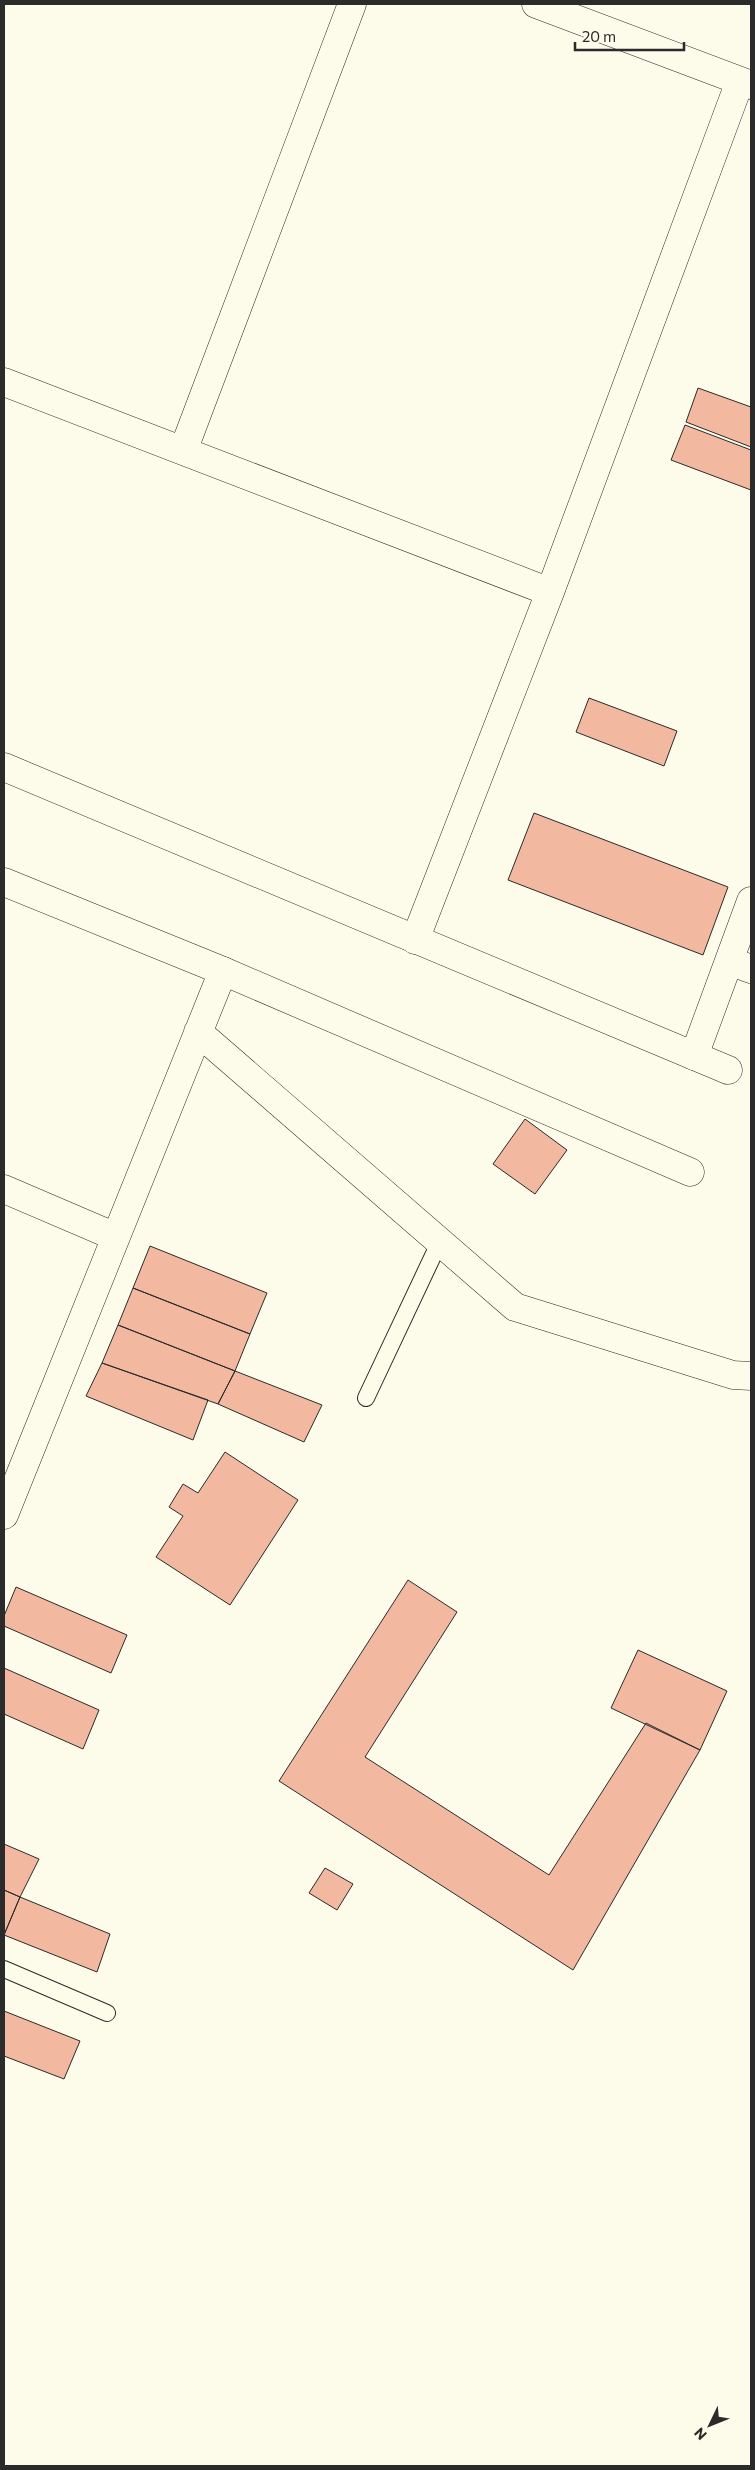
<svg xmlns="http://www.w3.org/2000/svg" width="755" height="2470" font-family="Commissioner,sans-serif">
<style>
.building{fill:#f2b8a0;stroke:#2b2b2b}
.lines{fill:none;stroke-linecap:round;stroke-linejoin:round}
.lane-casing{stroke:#2b2b2b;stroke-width:18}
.street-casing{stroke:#2b2b2b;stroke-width:29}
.secondary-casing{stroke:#2b2b2b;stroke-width:29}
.lane{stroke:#fdfbea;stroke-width:16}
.street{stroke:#fdfbea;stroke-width:28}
.secondary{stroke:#fdfbea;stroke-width:28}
</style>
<rect width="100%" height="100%" fill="#fdfbea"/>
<path class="building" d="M698,388l53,19v40l-65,-25z
M685,425l66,25v40l-80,-30z
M589,698l88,33 -13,35 -88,-34z
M534,813l194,74 -25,68 -195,-75z
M525,1119l42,31 -32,44 -42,-30z
M150,1246l117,47 -17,41 -117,-46z
M133,1288l117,46 -15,37 -117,-46z
M118,1325l117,46 -17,33 -116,-41z
M102,1363l106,37 -15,40 -107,-44z
M235,1371l87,34 -18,37 -86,-38z
M225,1452l73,48 -68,105 -74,-48 27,-41 -14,-9 14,-23 15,9z
M408,1580l49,32 -92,145 184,118 97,-152 54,27 -127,220 -294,-189z
M16,1587l111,48 -16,38 -107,-47v-10z
M638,1650l89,41 -27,59 -89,-42z
M4,1668l95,42 -16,39 -79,-35z
M4,1844l35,15 -19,38 -16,-7z
M325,1868l28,16 -16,26 -28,-17z
M4,1890l16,7 -16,38z
M20,1897l90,37 -13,38 -93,-37z
M4,2011l76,30 -16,38 -60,-23z"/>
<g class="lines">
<defs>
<path id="lane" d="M366,1398l74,-157
M4,1969l103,44"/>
<path id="street" d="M536,4l215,81
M4,382l546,210
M183,451l169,-447
M415,940l135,-348 190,-511
M729,961l22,8
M198,1032l317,275 218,68 18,1
M694,1056l57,-155
M4,1189l112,48
M4,1515l219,-544"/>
<path id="secondary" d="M4,767l724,303
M4,882l219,89 467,201"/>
</defs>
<use href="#lane" class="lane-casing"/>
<use href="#street" class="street-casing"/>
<use href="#secondary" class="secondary-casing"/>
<use href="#lane" class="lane"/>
<use href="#street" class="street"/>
<use href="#secondary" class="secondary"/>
</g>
<rect width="755" height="2470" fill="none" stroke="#2b2b2b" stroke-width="10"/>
<g transform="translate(710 2425) rotate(227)" stroke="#fdfbea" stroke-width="4" paint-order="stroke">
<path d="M0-4L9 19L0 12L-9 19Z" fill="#2b2b2b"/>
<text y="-8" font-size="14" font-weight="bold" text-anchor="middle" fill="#2b2b2b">N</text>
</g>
<path d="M575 42v8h109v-8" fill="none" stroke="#2b2b2b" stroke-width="2.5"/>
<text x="582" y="42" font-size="15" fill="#2b2b2b" stroke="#fdfbea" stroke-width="4" paint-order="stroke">20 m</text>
</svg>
